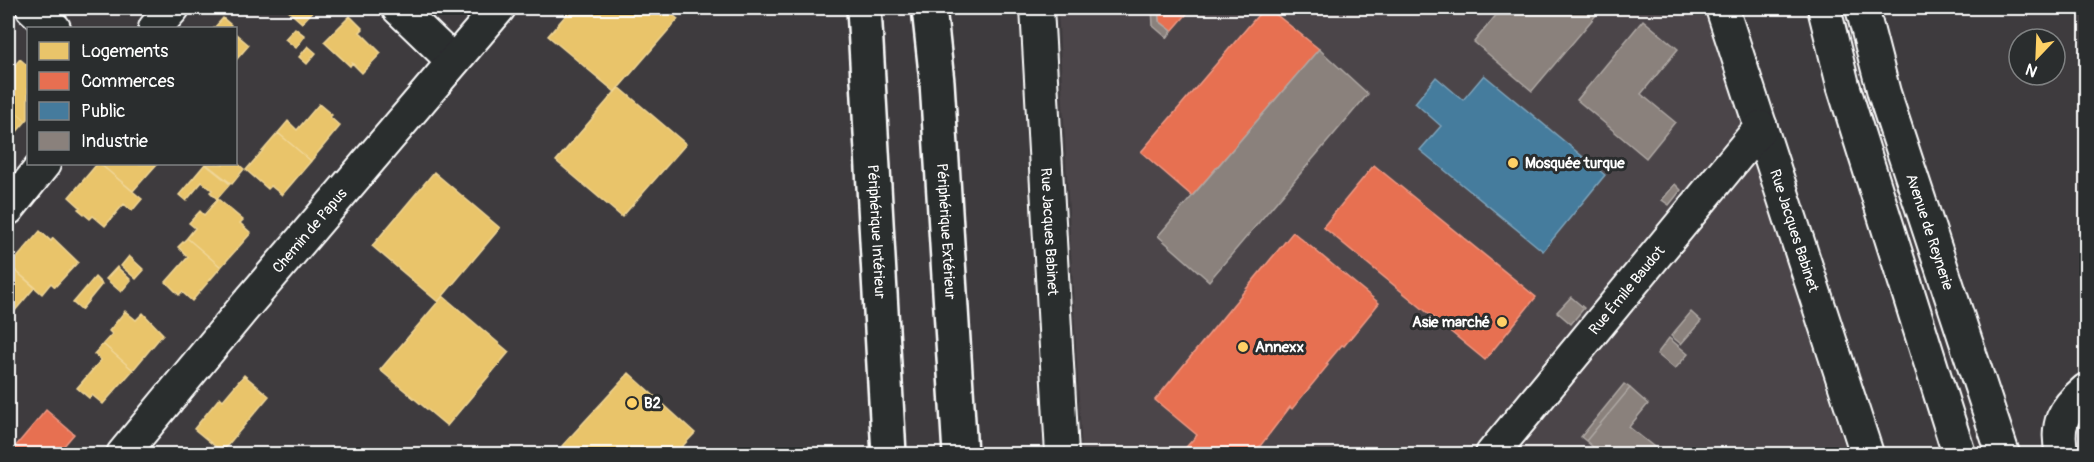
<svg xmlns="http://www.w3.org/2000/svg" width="2094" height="462" font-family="Pangolin,sans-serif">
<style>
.built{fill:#4c4549}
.homes{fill:#e9c46a;stroke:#f0d697;stroke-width:1.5}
.shops{fill:#e76f51;stroke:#ee9a85;stroke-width:1.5}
.public{fill:#457b9d;stroke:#7da3ba;stroke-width:1.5}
.industry{fill:#8a817c;stroke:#ada7a3;stroke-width:1.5}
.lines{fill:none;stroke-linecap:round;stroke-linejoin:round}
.minor-casing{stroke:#fff;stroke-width:36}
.highway-casing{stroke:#fff;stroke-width:38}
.minor{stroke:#2a2d2e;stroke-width:32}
.highway{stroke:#2a2d2e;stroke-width:33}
.poi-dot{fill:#ffd166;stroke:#2a2d2e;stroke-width:2}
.labels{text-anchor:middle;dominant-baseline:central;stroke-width:6;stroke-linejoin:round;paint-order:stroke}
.poi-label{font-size:15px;font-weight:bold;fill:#fff;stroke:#2a2d2e;text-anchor:start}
.street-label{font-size:15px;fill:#fff;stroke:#2a2d2e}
</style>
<rect width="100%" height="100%" fill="#3e3b3e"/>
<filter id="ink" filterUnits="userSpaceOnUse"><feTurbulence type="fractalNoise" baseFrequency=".0167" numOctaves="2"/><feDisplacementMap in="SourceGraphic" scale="12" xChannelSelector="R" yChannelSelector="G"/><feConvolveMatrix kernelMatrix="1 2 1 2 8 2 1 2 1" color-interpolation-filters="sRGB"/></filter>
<g filter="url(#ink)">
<path class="built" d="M1058,8h647l142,446h-765z"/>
<path class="homes" d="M285,8h31l-14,15z
M572,8h92l14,11 -63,73 -67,-56z
M350,16l13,13 -3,3 21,21 -19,20 -10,-10 -2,3 -26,-24z
M223,18l8,7 -2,3h-15z
M295,28l10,8 -9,12 -11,-9z
M236,34l13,11 -13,15z
M308,46l8,7 -9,11 -8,-7z
M20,59l8,7v53l-2,2 -18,-16v-5l7,-9 -7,-7v-11z
M619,87l67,57 -64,73 -66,-56z
M319,104l13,11 -2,2 10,9 -29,35 -33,-28 10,-12 9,9z
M8,105l18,16 -18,21z
M278,133l33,28 -29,34 -11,-9 -3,3 -22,-19z
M236,162l8,7 -12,15 -26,-20h30z
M97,164h3l42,35 -10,12 -8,-7 -19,22 -12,-10 -3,3 -12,-10 2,-2 -11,-10z
M100,164h57l-24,27z
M205,164l25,20 -13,15 -7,-7 2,-2 -10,-8 -16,19 -7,-6z
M434,172l66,56 -62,74 -66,-56z
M218,199l25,21 -3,3 11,10 -30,34 -34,-29 8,-10 -6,-5 11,-12 4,4z
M40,231l11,10 2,-3 25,24 -23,25 -4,-4 -9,11 -32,-28z
M187,238l34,29 -29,34 -10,-9 -3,3 -13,-13 22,-25 -10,-10z
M129,256l15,14 -8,9 -15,-13z
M10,266l25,21 -27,32v-50z
M117,267l14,13 -10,12 -15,-13z
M95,277l7,7 -21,26 -8,-7z
M443,296l66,56 -62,74 -67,-56z
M125,311l11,9 7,-7 20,21 -30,36 -30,-26 9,-10 -3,-3z
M103,344l30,26 -30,34 -11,-9 -3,3 -12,-10 24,-28 -7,-6z
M629,373l66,60 -20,21h-104l-9,-8z
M244,375l25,21 -47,56 -28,-23 26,-32 3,3z"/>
<path class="shops" d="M1158,8h34l-20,23 -13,-10z
M1264,8h4l51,41 -127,147 -51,-44z
M1374,165l162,132 -51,63 -162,-133z
M1293,232l86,71 -35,43 -2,-1 -16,19 2,1 -36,44 -2,-2 -36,47h-74l17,-19 -42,-35z
M46,410l28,24 -17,20h-48z"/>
<path class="public" d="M1484,75l121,100 -62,76 -123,-101 21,-24 -26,-23 21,-26 27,23z"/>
<path class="industry" d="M1152,8h6l1,13 13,10 -5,7 -14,-12z
M1502,8h100l-70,83 -58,-49z
M1643,20l35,29 -37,45 34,28 -29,36 -69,-58z
M1319,49l49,45 -159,187 -51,-45z
M1675,184l6,6 -12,15 -7,-5z
M1571,297l13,11 -13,16 -14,-12z
M1691,312l10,9 -20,23 -10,-8z
M1669,338l19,16 -13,15 -18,-15z
M1624,384l6,4 -44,53 -5,-4z
M1630,388l18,16 -19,23 34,27h-62l-15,-13z"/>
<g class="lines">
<defs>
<g id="minor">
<path d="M32,8l22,20"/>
<path d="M398,8l55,53"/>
<path id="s1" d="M1037,8l25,446"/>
<path id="s2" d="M1722,8l145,446"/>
<path d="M1824,8l19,77 116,369"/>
<path id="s3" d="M1862,8l22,85 119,361"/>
<path d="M155,28l18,-20"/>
<path d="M8,209l36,-45"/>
<path id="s4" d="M123,454l119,-144 257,-302"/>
<path id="s5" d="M1492,454l269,-327"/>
<path d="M2062,454c-7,-29 1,-45 24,-64"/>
</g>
<g id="highway">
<path id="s6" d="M864,8l25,446"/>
<path id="s7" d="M929,8l8,74 23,372"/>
</g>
</defs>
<use href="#minor" class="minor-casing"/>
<use href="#highway" class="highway-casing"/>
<use href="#minor" class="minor"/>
<use href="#highway" class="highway"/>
</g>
</g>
<g class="poi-dot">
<circle cx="1513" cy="163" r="6"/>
<circle cx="1502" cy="322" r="6"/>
<circle cx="1243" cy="347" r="6"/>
<circle cx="632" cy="403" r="6"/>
</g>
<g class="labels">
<g class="poi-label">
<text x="1525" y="163">Mosquée turque</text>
<text x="1490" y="322" text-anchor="end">Asie marché</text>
<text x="1255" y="347">Annexx</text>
<text x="644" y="403">B2</text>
</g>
<g class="street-label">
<text stroke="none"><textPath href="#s4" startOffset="291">Chemin de Papus</textPath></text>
<text stroke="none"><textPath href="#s6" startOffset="224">Périphérique Intérieur</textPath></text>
<text stroke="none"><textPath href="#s7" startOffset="224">Périphérique Extérieur</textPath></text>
<text stroke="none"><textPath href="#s1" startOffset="224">Rue Jacques Babinet</textPath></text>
<text stroke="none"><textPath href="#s2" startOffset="234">Rue Jacques Babinet</textPath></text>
<text stroke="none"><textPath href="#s3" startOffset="234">Avenue de Reynerie</textPath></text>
<text stroke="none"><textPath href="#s5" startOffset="212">Rue Émile Baudot</textPath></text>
</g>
</g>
<rect width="2094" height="462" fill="none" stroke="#2a2d2e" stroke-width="30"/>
<rect x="15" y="15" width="2064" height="432" fill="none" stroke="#fff" stroke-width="2" filter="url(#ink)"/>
<rect x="27" y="27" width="210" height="138" fill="#2a2d2e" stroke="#7f8182" stroke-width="1.5"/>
<rect x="39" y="42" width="30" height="18" fill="#e9c46a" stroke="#7f8182" stroke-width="1.5"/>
<text x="81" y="57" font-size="18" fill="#ffffff">Logements</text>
<rect x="39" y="72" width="30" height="18" fill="#e76f51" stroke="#7f8182" stroke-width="1.5"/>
<text x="81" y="87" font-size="18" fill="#ffffff">Commerces</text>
<rect x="39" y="102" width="30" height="18" fill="#457b9d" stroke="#7f8182" stroke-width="1.5"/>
<text x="81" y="117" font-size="18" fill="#ffffff">Public</text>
<rect x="39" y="132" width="30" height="18" fill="#8a817c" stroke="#7f8182" stroke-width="1.5"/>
<text x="81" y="147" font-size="18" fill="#ffffff">Industrie</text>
<g transform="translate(2037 57) rotate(203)"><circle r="28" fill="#2a2d2e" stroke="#7f8182" stroke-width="1.5"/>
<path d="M0-4.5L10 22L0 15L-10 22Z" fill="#ffd166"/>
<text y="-9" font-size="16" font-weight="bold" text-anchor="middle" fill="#ffffff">N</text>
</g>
</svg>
